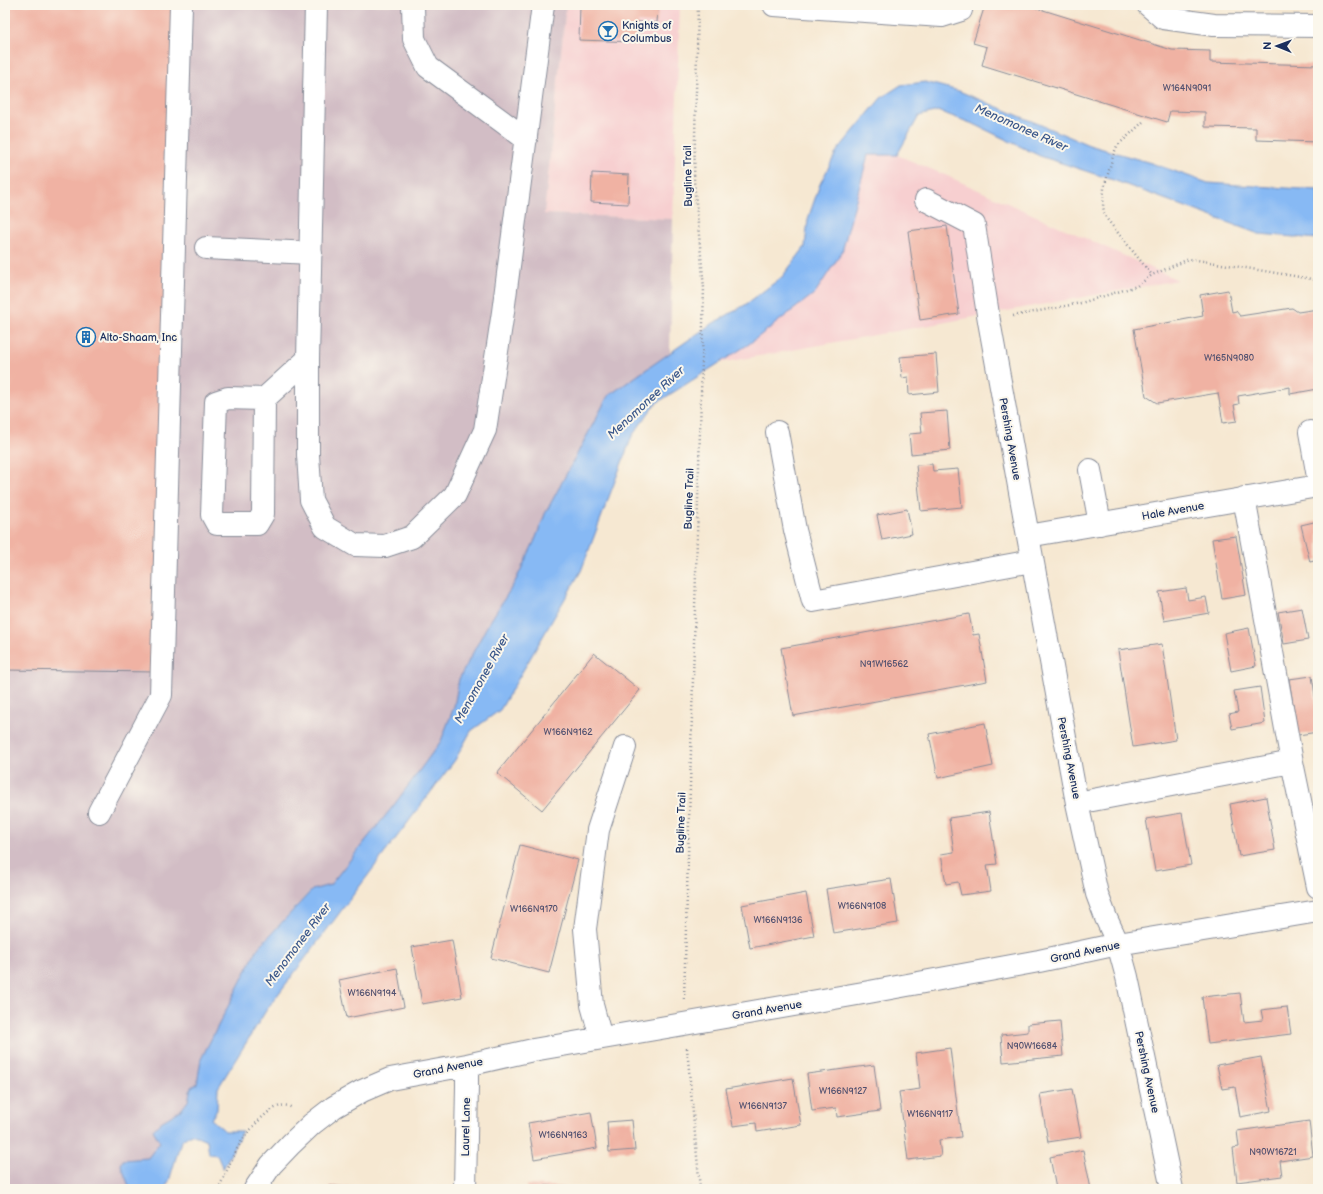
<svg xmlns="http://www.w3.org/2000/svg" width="1323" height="1194" font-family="'Balsamiq Sans',sans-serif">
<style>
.built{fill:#f7cfd0}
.industrial{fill:#d2bdc5}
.water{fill:#87b9f4;stroke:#5174a9}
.building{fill:#f0b2a3}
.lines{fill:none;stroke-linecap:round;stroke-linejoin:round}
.minor-casing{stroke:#888c98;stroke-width:24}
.path{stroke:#888c98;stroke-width:2.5;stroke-dasharray:1 3;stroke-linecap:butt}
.minor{stroke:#fff;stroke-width:22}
.labels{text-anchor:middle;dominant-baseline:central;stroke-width:4;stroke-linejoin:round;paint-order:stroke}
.number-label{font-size:9px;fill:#50506f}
.poi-label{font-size:11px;fill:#1b2f5e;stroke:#fbf7ec;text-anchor:start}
.street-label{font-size:11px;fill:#1b2f5e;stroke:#fbf7ec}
.water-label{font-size:12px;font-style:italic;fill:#3b588b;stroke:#fbf7ec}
</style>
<rect width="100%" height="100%" fill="#fbf7ec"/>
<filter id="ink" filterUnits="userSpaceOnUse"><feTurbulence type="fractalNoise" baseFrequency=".025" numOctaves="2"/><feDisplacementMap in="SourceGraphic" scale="8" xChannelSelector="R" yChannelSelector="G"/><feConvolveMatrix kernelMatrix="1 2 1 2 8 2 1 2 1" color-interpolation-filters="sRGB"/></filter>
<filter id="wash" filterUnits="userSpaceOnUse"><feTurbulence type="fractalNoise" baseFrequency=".012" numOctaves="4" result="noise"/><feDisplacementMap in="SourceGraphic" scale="16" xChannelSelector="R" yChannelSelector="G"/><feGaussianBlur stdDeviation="0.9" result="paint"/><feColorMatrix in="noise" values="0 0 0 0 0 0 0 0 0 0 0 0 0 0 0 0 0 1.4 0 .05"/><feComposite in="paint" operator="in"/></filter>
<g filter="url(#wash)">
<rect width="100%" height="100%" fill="#f6e8d2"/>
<path class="built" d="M566,5h114l-7,214 -129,-5z
M868,155h29l48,20 233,105 -458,83 29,-19 66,-51 27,-41z"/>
<path class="industrial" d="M5,5h561l-22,209 129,5 -3,134 -62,43 -63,118 -10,26 -20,42 -29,46 -27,51 -5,28 -13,34 -47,64 -64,81 -19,4 -53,58 -57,111 -4,25 -6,3 -2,14 -8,9 -20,12 -1,20 -12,16 -25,2 -2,5 9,24h-125z"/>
<path class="water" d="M925,82l34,9 130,54 62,18 57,20 110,7v49l-59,-5 -146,-54 -73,-24 -64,-31 -38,-14 -19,5 -22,39h-29l-26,97 -27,41 -66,51 -94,60 -23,32 -51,135 -81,139 -29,21 -16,29 -188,249 -49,79 -1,22 -6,9 14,12h17l-19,38 -6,-14 -8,-1 -2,-14 -16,-6 -10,7 -12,40 -5,8h-34l-9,-24 2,-5 25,-2 12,-16 -7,-12 8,-8 20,-12 7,-9 3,-14 6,-3 4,-25 57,-111 54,-58 18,-5 64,-80 47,-64 13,-34 5,-28 27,-51 29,-46 20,-42 10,-26 63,-118 102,-71 35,-20 37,-28 23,-30 3,-28 12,-35 17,-33 44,-53 20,-13z"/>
<g id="blocks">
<path class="building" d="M5,5h171l-20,667 -151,-2z
M580,5h78l-1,18 -19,-1 -1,20 -58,-2z
M985,5h42l145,45 38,1v11l108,3v77l-62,-2v-12l-51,-1v-15l-35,-1 -3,11 -185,-57 5,-18 -14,-4z
M592,173l37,2 -1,29 -37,-2z
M947,226l12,88 -39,6 -12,-89z
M1228,290l4,22 4,-1 4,5 52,-8 6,4 20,-3v80l-28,5v-7l-52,9 1,8 -5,1 3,16 -14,2 -5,-30 -61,10 -11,-7 -12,-67 69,-13 -3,-21z
M936,354l3,38 -30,3 -1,-18 -6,1 -2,-21z
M947,411l3,39 -39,4 -2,-20 13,-1 -2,-20z
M932,464l1,7 25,-2 4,38 -41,4 -5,-46z
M907,509l5,25 -30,6 -5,-25z
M1318,521v39l-8,2 -9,-37z
M1236,536l10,59 -24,4 -10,-60z
M1186,588l2,12 18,-3 3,16 -45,8 -5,-29z
M1302,608l6,32 -24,4 -6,-32z
M969,614l4,21 6,-1 8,47 -194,35 -12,-68z
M1249,628l7,38 -25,5 -7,-38z
M1162,644l14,96 -43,7 -15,-97z
M594,653l46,37 -98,120 -45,-37z
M1312,676l6,39v17l-20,3 -9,-56z
M1260,687l5,36 -33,6 -3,-15 9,-2 -4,-21z
M985,723l8,43 -55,12 -9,-44z
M1266,797l9,53 -36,6 -9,-52z
M989,812l8,52 -10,1 4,26 -30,4 -3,-13 -12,2 -5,-30 13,-2 -5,-34z
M1182,813l9,52 -36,6 -9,-52z
M520,845l58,15 -29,113 -58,-15z
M891,879l7,44 -65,10 -7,-44z
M806,893l8,43 -64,12 -8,-43z
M452,940l10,57 -40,7 -10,-57z
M397,968l7,39 -57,11 -8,-38z
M1240,993l4,29 19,-2 -2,-10 26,-3 4,27 -83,10 -6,-47z
M1060,1021l3,35 -60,6 -2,-27 27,-3v-8z
M950,1048l11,89 -22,3 2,16 -33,4 -9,-68 21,-3 -4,-36z
M1261,1057l10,54 -31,6 -5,-30 -13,2 -5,-24z
M874,1065l6,46 -43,6 -1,-9 -24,3 -5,-37z
M793,1078l8,47 -44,7 -1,-9 -23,3 -7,-37z
M1072,1089l9,48 -33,5 -8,-48z
M591,1112l6,36 -63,11 -6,-36z
M632,1120l3,30 -26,2 -2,-30z
M1309,1121l4,35 -33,5 2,15 -45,6 -4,-34 6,-1 -2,-16z
M1083,1150l8,39h-35l-6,-32z
M527,1185l37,2v2h-37z
M329,1186l59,2v1h-59z"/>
</g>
</g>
<g filter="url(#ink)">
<use href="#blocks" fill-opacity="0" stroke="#888c98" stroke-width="1"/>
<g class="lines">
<defs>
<path id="minor" d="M413,5l1,34 14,28 98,72
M774,5l168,11 19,-6 1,-5
M1148,5l15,13 51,7 104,1
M926,200l48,25 15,96 39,215 49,267 20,91 9,24 12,26 9,33 45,212
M206,248l105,5
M308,359v96l3,45 14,27 30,18 30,1 27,-9 43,-42 30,-65 18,-118 40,-307
M264,399l-1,115 -6,10h-40l-5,-9 4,-113 12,-4 36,1 44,-40 8,-354
M777,432l18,98 18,71 219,-40
M1310,432l8,45
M1090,470l10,54
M1244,498l48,264 26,125
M1028,536l290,-50
M1077,803l215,-41
M99,812l62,-117 20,-690
M601,1038l-9,-33 -7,-76 13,-99 27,-83
M255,1189l16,-24 20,-21 21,-20 22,-17 28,-16 28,-12 77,-14 66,-15 336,-58 170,-31 79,-17 200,-33
M465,1189l2,-103v-21"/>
</defs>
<use href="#minor" class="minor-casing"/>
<path class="path" d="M1143,122l-26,24 -4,10 -9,32 -1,19 3,11 46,57
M1013,316l68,-13 56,-17 15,-11 37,-16 15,2 114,19
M684,999l20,-711 -10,-107 4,-176
M687,1048l13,141
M218,1189c9,-16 15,-35 25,-50 9,-12 35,-44 50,-30"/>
<use href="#minor" class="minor"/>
</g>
</g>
<defs>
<symbol id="bar-ring" viewBox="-11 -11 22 22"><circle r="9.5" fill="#fbf7ec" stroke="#1f6fb2" stroke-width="1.5"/><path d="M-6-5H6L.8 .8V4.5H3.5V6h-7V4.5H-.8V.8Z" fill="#1f6fb2"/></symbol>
<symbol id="building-ring" viewBox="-11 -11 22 22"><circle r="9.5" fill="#fbf7ec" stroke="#1f6fb2" stroke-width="1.5"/><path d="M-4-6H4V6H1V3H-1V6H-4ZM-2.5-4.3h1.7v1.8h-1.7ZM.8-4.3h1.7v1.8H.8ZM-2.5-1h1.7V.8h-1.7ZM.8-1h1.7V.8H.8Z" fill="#1f6fb2"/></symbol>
</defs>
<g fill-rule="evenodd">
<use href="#bar-ring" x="597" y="20" width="22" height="22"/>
<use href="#building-ring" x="75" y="326" width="22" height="22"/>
</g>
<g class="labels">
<g class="number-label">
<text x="1187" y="88">W164N9091</text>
<text x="1229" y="358">W165N9080</text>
<text x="884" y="664">N91W16562</text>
<text x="568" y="732">W166N9162</text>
<text x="862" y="906">W166N9108</text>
<text x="534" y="909">W166N9170</text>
<text x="778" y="920">W166N9136</text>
<text x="372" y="993">W166N9194</text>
<text x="1032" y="1046">N90W16684</text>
<text x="843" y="1091">W166N9127</text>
<text x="763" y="1106">W166N9137</text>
<text x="930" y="1114">W166N9117</text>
<text x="563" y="1135">W166N9163</text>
<text x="1273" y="1152">N90W16721</text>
</g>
<g class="poi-label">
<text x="622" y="25">Knights of<tspan x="622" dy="13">Columbus</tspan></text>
<text x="100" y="337">Alto-Shaam, Inc</text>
</g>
<g class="street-label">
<text transform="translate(688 176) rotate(-91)">Bugline Trail</text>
<text transform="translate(1010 439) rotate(80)">Pershing Avenue</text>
<text transform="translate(689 499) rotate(-88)">Bugline Trail</text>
<text transform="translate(1173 511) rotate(-10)">Hale Avenue</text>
<text transform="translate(1069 758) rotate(79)">Pershing Avenue</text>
<text transform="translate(681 823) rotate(-88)">Bugline Trail</text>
<text transform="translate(1085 952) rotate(-12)">Grand Avenue</text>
<text transform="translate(767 1010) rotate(-10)">Grand Avenue</text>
<text transform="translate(448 1068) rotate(-11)">Grand Avenue</text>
<text transform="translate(1147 1072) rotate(78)">Pershing Avenue</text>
<text transform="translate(466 1127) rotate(-89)">Laurel Lane</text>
</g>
<g class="water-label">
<text transform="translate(1021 128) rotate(24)">Menomonee River</text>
<text transform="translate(646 403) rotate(-43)">Menomonee River</text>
<text transform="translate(482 679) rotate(-61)">Menomonee River</text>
<text transform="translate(298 945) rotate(-53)">Menomonee River</text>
</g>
</g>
<rect width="1323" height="1194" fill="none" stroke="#fbf7ec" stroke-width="20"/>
<g transform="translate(1277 46) rotate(271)" stroke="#fbf7ec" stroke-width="3" paint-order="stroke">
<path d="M0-3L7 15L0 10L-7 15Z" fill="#1b2f5e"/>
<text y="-6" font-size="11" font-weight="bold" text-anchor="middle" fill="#1b2f5e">N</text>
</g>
</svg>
